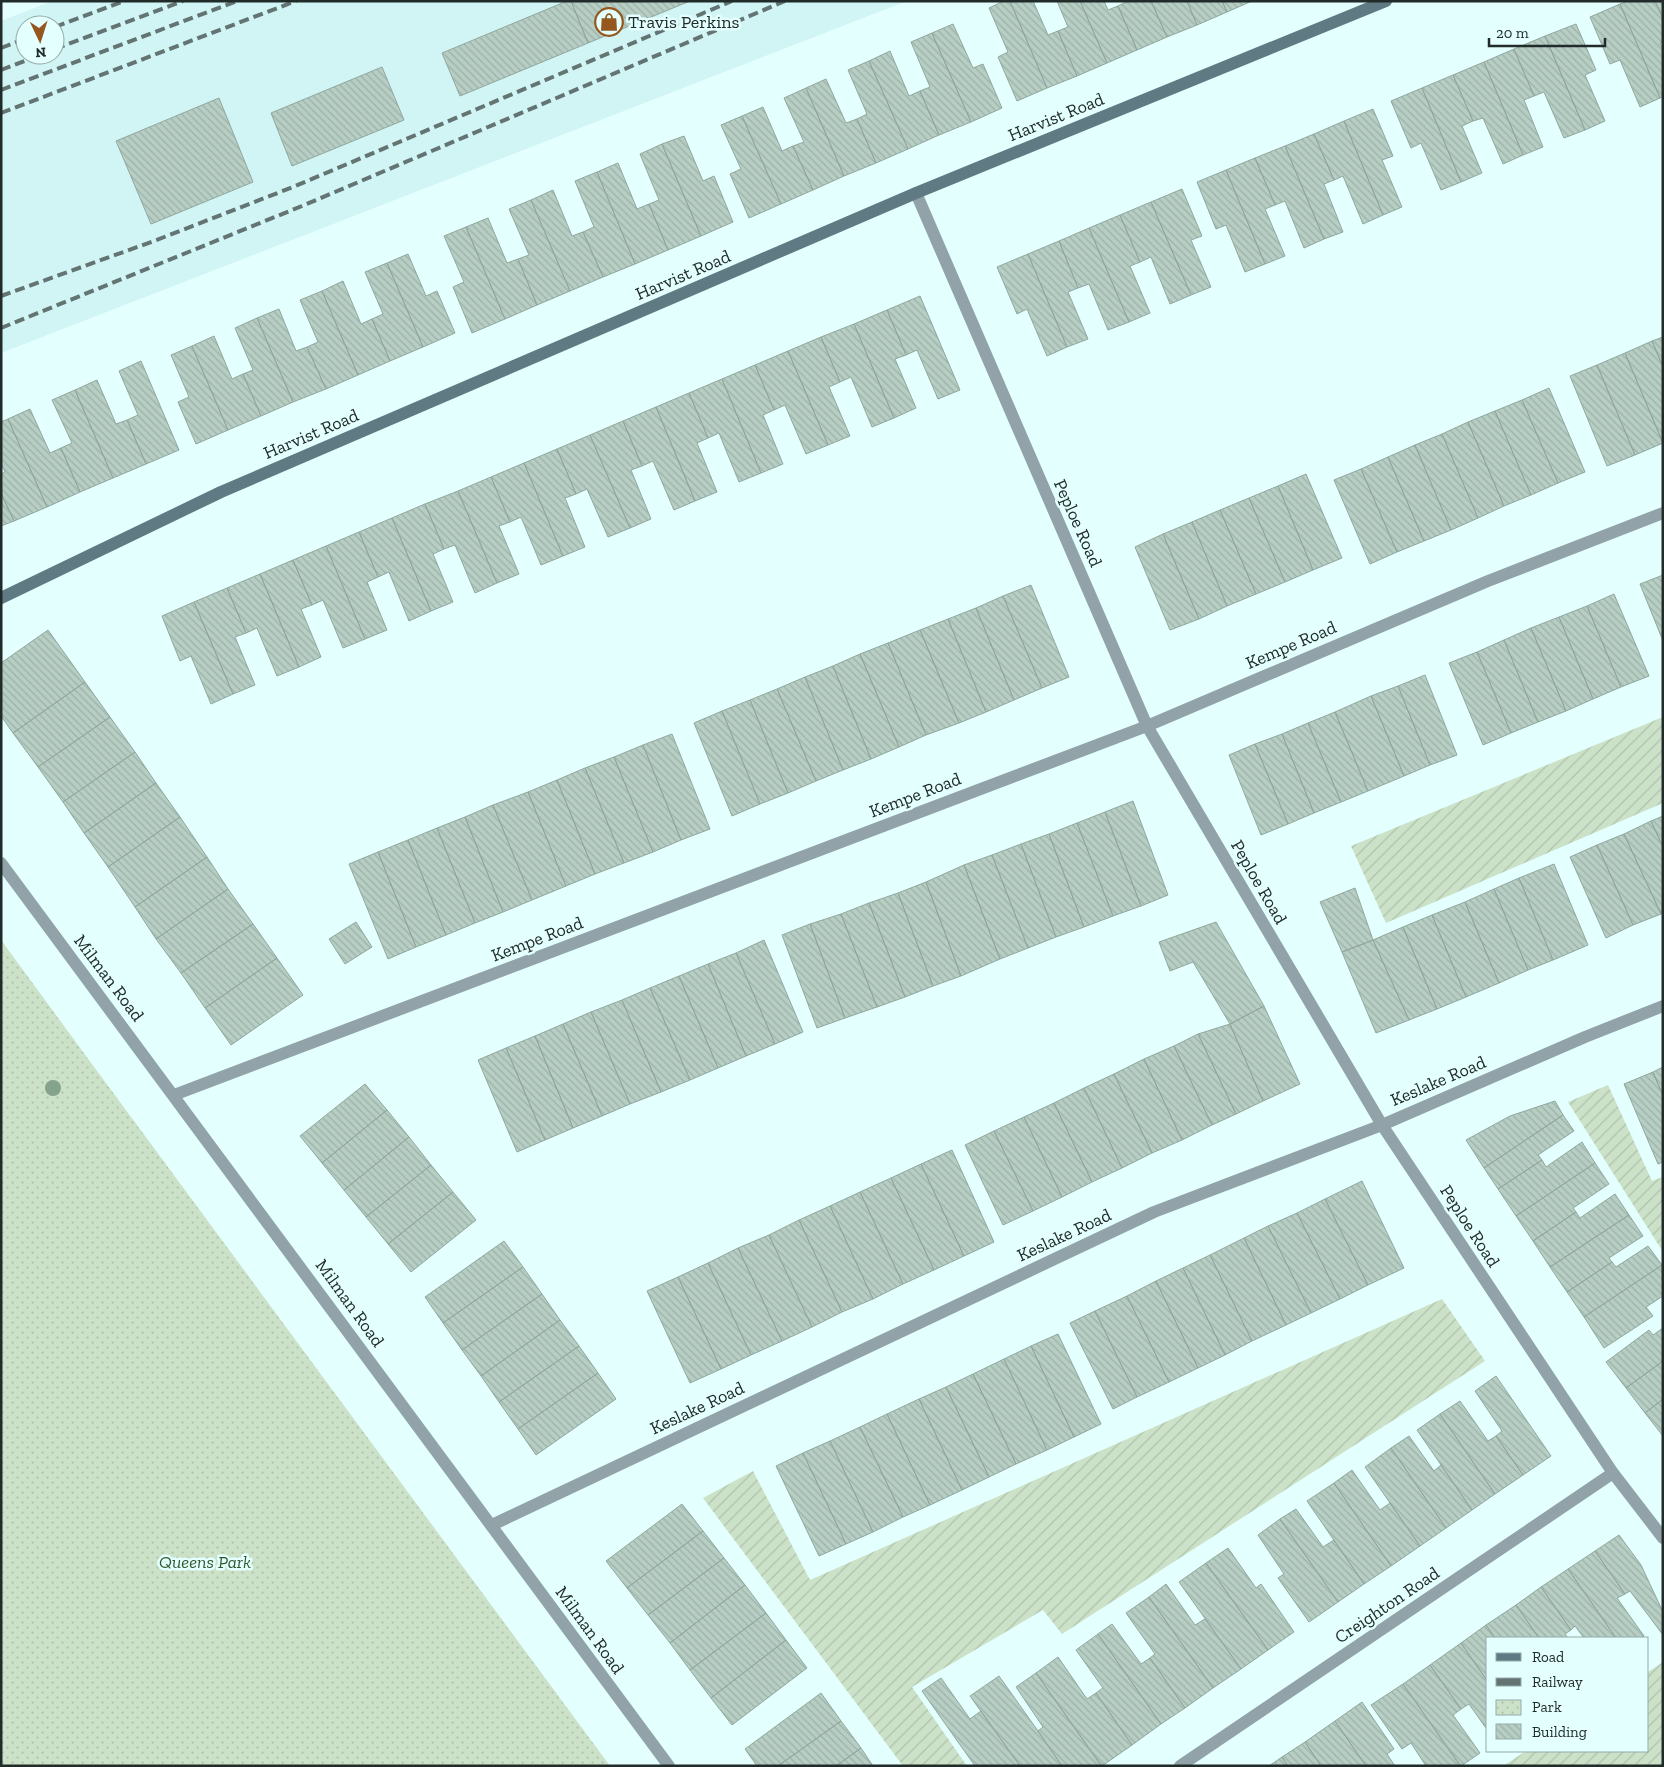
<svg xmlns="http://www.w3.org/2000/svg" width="1664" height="1767" font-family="'Zilla Slab',serif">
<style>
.built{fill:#d0f5f4;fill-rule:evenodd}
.park{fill:url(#park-dots)}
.garden{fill:url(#garden-furrows)}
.building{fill:url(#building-back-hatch);stroke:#91a79e}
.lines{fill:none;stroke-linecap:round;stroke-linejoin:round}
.street{stroke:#91a3a9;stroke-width:12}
.secondary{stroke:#607a83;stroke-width:12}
.rail{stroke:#637473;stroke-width:4;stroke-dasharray:10 5;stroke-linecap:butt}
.tree{fill:#83a38c}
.labels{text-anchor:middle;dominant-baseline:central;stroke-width:5;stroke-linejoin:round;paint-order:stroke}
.poi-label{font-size:18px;fill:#202b2a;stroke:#e3fffe;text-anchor:start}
.street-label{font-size:18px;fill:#202b2a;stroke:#e3fffe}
.park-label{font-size:18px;font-style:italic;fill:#34582e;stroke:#e3fffe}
</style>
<defs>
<pattern id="park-dots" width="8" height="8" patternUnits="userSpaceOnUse" patternTransform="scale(1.25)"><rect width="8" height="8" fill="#cce2c8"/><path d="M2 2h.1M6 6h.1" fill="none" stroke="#afc2ac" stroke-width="1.8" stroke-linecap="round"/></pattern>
<pattern id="garden-furrows" width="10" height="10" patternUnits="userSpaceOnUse" patternTransform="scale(1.25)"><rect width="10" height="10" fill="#cce2c8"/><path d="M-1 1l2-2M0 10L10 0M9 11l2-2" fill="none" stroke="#afc2ac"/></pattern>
<pattern id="building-back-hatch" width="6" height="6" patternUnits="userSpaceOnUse" patternTransform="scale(1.25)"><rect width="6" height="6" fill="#b7cec4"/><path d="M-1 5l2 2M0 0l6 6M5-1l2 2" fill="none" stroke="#9db1a9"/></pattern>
</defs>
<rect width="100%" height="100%" fill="#e3fffe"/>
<path class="built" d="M52,1h855l-906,352v-332zM25,25h30v30h-30z"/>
<path class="park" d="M1,940l85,116 524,710h-609z"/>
<path class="garden" d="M1663,717v86l-277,120 -35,-77z
M1608,1085l44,96 11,-4v75l-95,-150z
M1442,1299l43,62 -423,273 -19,-24 -131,77 55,79h-64l-200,-268 50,-27 57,109z
M1663,1662v104h-160l23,-15h122v-79z"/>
<path class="building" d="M567,1h4l17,42 -128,53 -18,-43z
M571,1h119l-102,42z
M1004,1h6l37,87 -30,13 -19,-44 10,-5 -19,-44z
M1010,1h23l15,34 10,-4 19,45 -30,12z
M1057,1h23l27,62 -30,13 -19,-45 10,-4z
M1080,1h24l4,9 10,-4 19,44 -30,13z
M1128,1h23l16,36 -30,13 -19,-44z
M1151,1h36l10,24 -30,12z
M1187,1h35l5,11 -30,13z
M1222,1h30l-25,11z
M1628,1h27l8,18v23l-3,1 3,6v48l-3,1 -40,-94z
M1655,1h8v18z
M1620,4l40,94 -20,9 -20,-47 -10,4 -20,-47z
M953,24l20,44 10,-4 19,44 -31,14 -39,-89z
M1576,24l20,46 -11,5 20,46 -20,9 -40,-94z
M932,33l39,89 -32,13 -19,-44 10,-4 -19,-45z
M1545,36l40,94 -21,8 -20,-46 -10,4 -20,-47z
M1514,49l20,47 -10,4 19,47 -20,8 -39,-93z
M890,51l19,45 11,-5 19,44 -31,14 -39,-88z
M869,61l39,88 -32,14 -19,-44 10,-5 -19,-44z
M1484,62l39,93 -20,9 -20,-46 -10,3 -20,-46z
M382,67l22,53 -112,46 -21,-53z
M1453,75l20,46 -11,5 20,47 -21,9 -39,-94z
M826,79l20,44 11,-4 19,44 -32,13 -38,-88z
M806,88l38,88 -31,14 -20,-44 11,-4 -20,-44z
M1422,88l39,94 -20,8 -20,-47 -10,5 -20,-47z
M219,98l34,84 -102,42 -35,-83z
M763,107l19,44 11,-5 20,44 -32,14 -39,-88z
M1373,109l20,47 -11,4 20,47 -19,8 -39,-94z
M742,116l39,88 -32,14 -19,-44 11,-5 -20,-44z
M1344,121l39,94 -20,9 -20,-48 -9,4 -20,-46z
M1314,134l20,46 -10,4 19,48 -19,7 -39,-93z
M684,136l19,45 11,-5 19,46 -32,14 -39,-92z
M662,144l39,92 -33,14 -19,-46 10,-4 -19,-46z
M1285,146l39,93 -20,9 -19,-47 -10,4 -20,-47z
M1255,158l20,47 -10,4 20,47 -20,8 -39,-94z
M618,163l19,46 12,-5 19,46 -33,14 -38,-92z
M1226,170l39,94 -20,8 -19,-47 -10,4 -19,-47z
M597,172l38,92 -32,13 -20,-45 11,-5 -19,-46z
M1182,189l20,47 -11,4 20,47 -20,8 -40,-93z
M553,190l19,46 11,-4 20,45 -33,14 -39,-91z
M531,200l39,91 -33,14 -19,-46 11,-4 -20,-46z
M1151,202l40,93 -21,9 -19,-47 -11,5 -20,-47z
M1120,215l20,47 -10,4 20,47 -21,9 -40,-94z
M488,218l19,45 11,-4 19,46 -32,14 -39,-92z
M466,227l39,92 -33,14 -19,-46 11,-5 -20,-46z
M1089,228l40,94 -21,8 -19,-46 -11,4 -19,-47z
M1059,241l19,47 -10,4 20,47 -21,8 -39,-93z
M408,254l18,42 11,-5 18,42 -32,14 -36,-84z
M1028,254l39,93 -20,9 -20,-47 -10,5 -20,-47z
M387,263l36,84 -33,14 -18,-42 11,-5 -18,-42z
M343,281l18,43 11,-5 18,42 -32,14 -36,-84z
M322,291l36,84 -32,14 -19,-42 11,-5 -18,-42z
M920,296l40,94 -22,9 -21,-49 -11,5 -19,-45z
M279,309l17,42 11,-4 19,42 -33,13 -36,-84z
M887,310l19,45 -11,4 21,49 -22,10 -40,-94z
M257,318l36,84 -32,14 -18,-42 10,-4 -18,-42z
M854,324l40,94 -22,9 -21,-50 -11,5 -19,-45z
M214,336l18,43 11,-5 18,42 -33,14 -36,-84z
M821,337l19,45 -11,5 21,49 -22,9 -40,-94z
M1663,337v30l-11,-26z
M1652,341l11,26v76l-38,-90z
M192,346l36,84 -32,14 -18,-42 11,-5 -18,-42z
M788,351l40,94 -22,9 -21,-49 -11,5 -19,-45z
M1625,353l38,90 -28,12 -38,-90z
M141,361l38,89 -33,14 -19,-44 11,-5 -19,-44z
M755,365l19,45 -11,5 20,49 -22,9 -39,-94z
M1597,365l38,90 -28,11 -37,-90z
M722,379l39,94 -22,9 -20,-49 -11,5 -19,-45z
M97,380l19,44 11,-4 19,44 -33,14 -38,-88z
M1549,388l36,84 -27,11 -36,-83z
M75,390l38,88 -33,14 -19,-44 11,-5 -20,-43z
M689,393l19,45 -11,5 20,49 -22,9 -39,-94z
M1522,400l36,83 -27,12 -36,-84z
M656,407l39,94 -21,9 -21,-49 -11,5 -19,-45z
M30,409l20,44 11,-5 19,44 -33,15 -39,-88z
M1495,411l36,84 -27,11 -36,-84z
M8,419l39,88 -33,14 -13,-28v-19l4,-2 -4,-9v-41z
M623,421l19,45 -11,4 20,49 -21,9 -40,-93z
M1468,422l36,84 -26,12 -36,-84z
M1442,434l36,84 -27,12 -36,-85z
M590,435l40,93 -22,9 -21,-48 -11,5 -19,-45z
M1415,445l36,85 -27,11 -36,-84z
M557,449l19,45 -11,4 20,49 -22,9 -39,-93z
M1388,457l36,84 -27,11 -36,-83z
M524,463l39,93 -22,9 -20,-48 -11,5 -19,-45z
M1361,469l36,83 -27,12 -36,-84z
M1306,474l36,84 -29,12 -35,-84z
M491,477l19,45 -11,4 20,48 -22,9 -39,-92z
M1278,486l35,84 -28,12 -36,-84z
M458,491l39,92 -22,10 -20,-48 -11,4 -19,-45z
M1,493l13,28 -13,5z
M1249,498l36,84 -29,12 -36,-84z
M425,504l19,45 -11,5 20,48 -22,9 -39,-93z
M1220,510l36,84 -29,12 -35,-84z
M392,518l39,93 -22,10 -20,-49 -11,5 -19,-45z
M1192,522l35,84 -28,13 -36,-85z
M359,532l19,45 -11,5 20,48 -22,9 -39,-93z
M1163,534l36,85 -29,11 -35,-83z
M326,546l39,93 -22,9 -20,-48 -11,5 -19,-45z
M293,560l19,45 -11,4 20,48 -22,10 -39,-93z
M260,574l39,93 -22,9 -20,-48 -11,5 -19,-45z
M1663,575v66l-23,-57z
M1031,585l38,92 -27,11 -39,-92z
M227,588l19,45 -11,4 20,48 -22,9 -39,-92z
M1614,594l35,82 -28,11 -34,-81z
M1003,596l39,92 -28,12 -38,-92z
M194,602l39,92 -22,10 -20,-48 -11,5 -18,-45z
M1587,606l34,81 -28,12 -34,-82z
M976,608l38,92 -28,12 -38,-93z
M1559,617l34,82 -27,12 -35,-83z
M948,619l38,93 -27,11 -39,-93z
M1531,628l35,83 -28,11 -34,-82z
M48,630l37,52 -72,51 -12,-17v-53z
M920,630l39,93 -33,12 -38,-92z
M1504,640l34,82 -27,11 -34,-81z
M888,643l38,92 -27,12 -39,-93z
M1477,652l34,81 -28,12 -34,-82z
M860,654l39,93 -28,12 -38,-93z
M833,666l38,93 -28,11 -38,-93z
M1425,675l32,80 -27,10 -32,-79z
M805,677l38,93 -27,11 -39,-92z
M85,682l25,35 -72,50 -25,-34z
M1398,686l32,79 -26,11 -33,-80z
M777,689l39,92 -28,12 -38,-93z
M1371,696l33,80 -36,15 -33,-79z
M750,700l38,93 -28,11 -38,-93z
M722,711l38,93 -28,12 -38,-93z
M1335,712l33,79 -27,11 -33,-79z
M110,717l25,35 -72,50 -25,-35z
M1308,723l33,79 -27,11 -32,-79z
M672,734l38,95 -29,11 -38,-95z
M1282,734l32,79 -26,11 -33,-80z
M1255,744l33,80 -27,11 -32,-80z
M643,745l38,95 -28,12 -39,-95z
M135,752l21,31 -72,50 -21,-31z
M614,757l39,95 -29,11 -39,-95z
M585,768l39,95 -29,11 -38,-94z
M557,780l38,94 -29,12 -38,-94z
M156,783l24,34 -72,50 -24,-34z
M528,792l38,94 -34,14 -39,-95z
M1133,801l35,94 -27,11 -36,-94z
M493,805l39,95 -29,12 -38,-95z
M1105,812l36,94 -28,10 -36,-93z
M1663,816v31l-12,-26z
M180,817l27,40 -72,50 -27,-40z
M465,817l38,95 -28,11 -38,-95z
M1651,821l12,26v66l-2,1 -37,-80z
M1077,823l36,93 -29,11 -35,-93z
M437,828l38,95 -29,12 -38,-95z
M1049,834l35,93 -28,10 -35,-93z
M1624,834l37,80 -28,11 -36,-80z
M408,840l38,95 -30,12 -38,-95z
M1021,844l35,93 -28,11 -36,-93z
M1597,845l36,80 -27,13 -36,-81z
M378,852l38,95 -28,12 -39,-95z
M992,855l36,93 -28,11 -36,-94z
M207,857l21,32 -72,50 -21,-32z
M1554,864l34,81 -35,15 -34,-82z
M964,865l36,94 -39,17 -35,-94z
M1519,878l34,82 -25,10 -34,-81z
M926,882l35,94 -28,10 -35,-93z
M1355,888l18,52 -31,12 -22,-50z
M228,889l25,35 -72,49 -25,-34z
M1494,889l34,81 -29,13 -34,-81z
M898,893l35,93 -28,11 -36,-94z
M1465,902l34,81 -33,14 -34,-82z
M869,903l36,94 -28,10 -36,-93z
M841,914l36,93 -32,11 -35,-94z
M1432,915l34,82 -29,12 -34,-82z
M356,922l16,25 -27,17 -16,-25z
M1216,922l48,84 -34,18 -37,-62 -23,9 -11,-29z
M253,924l24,34 -72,50 -24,-35z
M810,924l35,94 -28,10 -35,-93z
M1403,927l34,82 -28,11 -36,-80z
M764,940l39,92 -28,12 -39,-91z
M1373,940l36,80 -33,13 -34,-81z
M736,953l39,91 -29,12 -38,-92z
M277,958l26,37 -72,50 -26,-37z
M708,964l38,92 -28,12 -39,-92z
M679,976l39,92 -28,12 -40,-92z
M650,988l40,92 -29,12 -39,-92z
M622,1000l39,92 -31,12 -39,-92z
M1264,1006l36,78 -37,17 -33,-77z
M591,1012l39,92 -28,12 -39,-92z
M563,1024l39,92 -29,12 -38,-92z
M1230,1024l33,77 -27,13 -38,-80z
M1198,1034l38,80 -24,11 -38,-79z
M535,1036l38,92 -28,12 -39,-92z
M1174,1046l38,79 -30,15 -38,-81z
M506,1048l39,92 -28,12 -39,-92z
M1144,1059l38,81 -30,13 -38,-79z
M1663,1067v29l-10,-24z
M1653,1072l10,24v66l-5,2 -34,-80z
M1114,1074l38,79 -30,15 -38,-80z
M365,1084l22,26 -65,53 -22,-27z
M1084,1088l38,80 -30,14 -38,-79z
M1555,1101l8,14 -79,53 -18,-28 44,-24z
M1054,1103l38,79 -30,15 -38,-80z
M387,1110l22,27 -65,53 -22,-27z
M1563,1115l11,16 -36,24 4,5 -44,29 -14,-21z
M1024,1117l38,80 -29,14 -39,-80z
M994,1131l39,80 -30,14 -38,-80z
M409,1137l22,28 -65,52 -22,-27z
M1582,1142l13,21 -79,53 -18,-27 44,-29 4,7z
M952,1150l42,92 -30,14 -43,-92z
M1595,1163l14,21 -36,24 3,4 -43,29 -17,-25z
M921,1164l43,92 -30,14 -43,-92z
M431,1165l22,27 -65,52 -22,-27z
M891,1178l43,92 -31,14 -43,-92z
M1362,1181l42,87 -36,17 -43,-86z
M453,1192l23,28 -65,52 -23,-28z
M860,1192l43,92 -30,15 -43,-93z
M1615,1194l14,21 -79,52 -17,-26 43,-29 4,6z
M1325,1199l43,86 -28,14 -43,-86z
M830,1206l43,93 -31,13 -43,-92z
M1297,1213l43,86 -29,14 -43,-87z
M1629,1215l14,21 -34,22 3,4 -45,30 -17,-25z
M799,1220l43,92 -30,15 -43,-92z
M1268,1226l43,87 -25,12 -42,-87z
M769,1235l43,92 -30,14 -44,-93z
M1244,1238l42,87 -34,16 -42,-86z
M504,1241l19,26 -80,56 -18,-26z
M1648,1246l14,19 -78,52 -17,-25 45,-30 4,5z
M738,1248l44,93 -31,14 -43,-92z
M1210,1255l42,86 -27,14 -42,-87z
M708,1263l43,92 -30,14 -43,-92z
M1662,1265l1,31 -17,11 7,9 -49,32 -20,-31z
M523,1267l19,27 -80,56 -19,-27z
M1183,1268l42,87 -27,13 -42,-87z
M678,1277l43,92 -31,14 -43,-92z
M1156,1281l42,87 -29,14 -42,-86z
M542,1294l18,26 -79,56 -19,-26z
M1127,1296l42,86 -32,15 -42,-86z
M1095,1311l42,86 -24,12 -43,-86z
M560,1320l19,26 -80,56 -18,-26z
M1663,1328v33l-37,27 -20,-26 43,-32 4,5z
M1058,1334l43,90 -27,13 -43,-91z
M579,1346l19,27 -80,56 -19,-27z
M1031,1346l43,91 -27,13 -43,-91z
M1004,1359l43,91 -31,14 -43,-90z
M1663,1361v38l-18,14 -19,-25z
M598,1373l18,26 -80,56 -18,-26z
M973,1374l43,90 -27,13 -43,-90z
M1496,1376l55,80 -28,19 -27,-39 6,-5 -27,-40z
M946,1387l43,90 -27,13 -43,-91z
M919,1399l43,91 -32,15 -43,-91z
M1663,1399v37l-18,-23z
M1460,1401l28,40 8,-5 27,39 -28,19 -55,-80z
M887,1414l43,91 -27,12 -43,-90z
M1440,1414l55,80 -23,16 -55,-80z
M860,1427l43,90 -30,15 -43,-91z
M1409,1436l25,35 7,-6 31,45 -26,18 -55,-80z
M830,1441l43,91 -27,12 -43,-91z
M1391,1448l55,80 -26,18 -55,-79z
M803,1453l43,91 -27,12 -43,-90z
M1352,1470l28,40 10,-7 30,43 -29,20 -57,-83z
M1334,1483l57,83 -27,18 -57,-83z
M682,1504l21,27 -76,57 -21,-27z
M1296,1509l27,38 11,-7 30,44 -26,18 -58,-83z
M1280,1519l58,83 -29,20 -31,-44 6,-4 -26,-39z
M703,1531l21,27 -76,57 -21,-27z
M1619,1535l22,30 22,47v23l-33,-44 -5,3 -30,-43z
M1228,1548l28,40 5,-4 33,48 -26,18 -62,-87z
M1595,1551l30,43 -8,4 27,38 -3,2h-25l-48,-69z
M724,1558l21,27 -75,58 -22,-28z
M1206,1563l62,87 -27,19 -62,-87z
M1568,1569l48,69h-32l-9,-12 -4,4 -30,-43z
M1166,1584l29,41 10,-6 36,50 -28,19 -64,-91z
M745,1585l21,28 -76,57 -20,-27z
M1541,1587l30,43 -6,4 3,4h-29l-23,-33z
M1149,1597l64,91 -28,20 -35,-50 5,-4 -29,-41z
M1516,1605l23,33h-44l-9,-13z
M766,1613l20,27 -75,58 -21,-28z
M1112,1624l29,40 9,-6 35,50 -24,16 -63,-90z
M1486,1625l9,13h-7v44l-27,-39z
M1098,1634l63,90 -29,21 -36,-52 7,-5 -27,-38z
M786,1640l21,28 -75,57 -21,-27z
M1461,1643l27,39v49l-19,-27 -8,5 -31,-44z
M1058,1657l29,42 9,-6 36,52 -30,21 -66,-93z
M1430,1665l31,44 -8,6 27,38 -19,13 -58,-82z
M1036,1673l65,93h-39l-24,-35 5,-4 -27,-40z
M999,1676l39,55 24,35h-42l-50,-70z
M941,1678l29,41 11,-8 39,55h-45l-53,-75z
M1403,1684l57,82h-34l-15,-23 -9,6 -31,-44z
M821,1693l20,28 -63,45h-21l-12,-17z
M1362,1702l32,47 -7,5 8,12h-29l-31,-45z
M841,1721l20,27 -25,18h-58z
M1335,1721l31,45h-45l-16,-24z
M1305,1742l16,24h-33l-6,-9z
M861,1748l12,18h-37z
M1282,1757l6,9h-19z"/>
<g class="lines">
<path class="street" d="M916,193l231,533 235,399 231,348 50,65
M1,863l668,903
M174,1095l973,-369 341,-145 175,-68
M492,1525l662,-313 228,-87 203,-88 78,-31
M1180,1766l433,-293"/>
<path class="secondary" d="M1,598l220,-106 695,-299 470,-192"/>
<path class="rail" d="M55,27l69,-26
M1,48l24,-9
M55,49l128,-48
M1,70l39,-15
M1,90l236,-89
M1,113l295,-112
M1,296l153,-55 139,-54 439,-186
M1,328l301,-122 483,-205"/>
</g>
<circle class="tree" cx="53" cy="1088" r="8"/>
<defs>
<symbol id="shop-ring" viewBox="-11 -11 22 22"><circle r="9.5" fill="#e3fffe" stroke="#95571d" stroke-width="1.5"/><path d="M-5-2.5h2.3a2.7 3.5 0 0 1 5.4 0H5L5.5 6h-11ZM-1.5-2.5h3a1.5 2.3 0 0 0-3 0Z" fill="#95571d"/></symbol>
</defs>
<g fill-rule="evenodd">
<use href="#shop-ring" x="593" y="6" width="32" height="32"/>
</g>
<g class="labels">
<g class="poi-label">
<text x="628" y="22">Travis Perkins</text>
</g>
<g class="street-label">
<text transform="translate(1056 117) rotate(-22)">Harvist Road</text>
<text transform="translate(683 275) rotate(-23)">Harvist Road</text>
<text transform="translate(311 434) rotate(-23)">Harvist Road</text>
<text transform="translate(1078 523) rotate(66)">Peploe Road</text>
<text transform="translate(1291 645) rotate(-23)">Kempe Road</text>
<text transform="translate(915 795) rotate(-21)">Kempe Road</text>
<text transform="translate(1259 882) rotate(60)">Peploe Road</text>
<text transform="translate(537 939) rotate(-21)">Kempe Road</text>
<text transform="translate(109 978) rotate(53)">Milman Road</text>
<text transform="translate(1438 1081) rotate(-23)">Keslake Road</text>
<text transform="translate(1470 1226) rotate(57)">Peploe Road</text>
<text transform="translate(1064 1235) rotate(-25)">Keslake Road</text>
<text transform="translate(350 1303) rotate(54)">Milman Road</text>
<text transform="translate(697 1408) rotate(-25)">Keslake Road</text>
<text transform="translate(1387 1605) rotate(-34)">Creighton Road</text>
<text transform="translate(590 1630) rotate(54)">Milman Road</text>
</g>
<g class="park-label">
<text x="205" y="1562">Queens Park</text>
</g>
</g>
<rect width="1664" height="1767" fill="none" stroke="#202b2a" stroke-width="5"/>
<rect x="1486" y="1637" width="162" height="115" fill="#e3fffe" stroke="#95aaa9"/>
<rect x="1496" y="1653" width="25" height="8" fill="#607a83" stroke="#95aaa9"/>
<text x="1532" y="1662" font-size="15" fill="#202b2a">Road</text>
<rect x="1496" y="1678" width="25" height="8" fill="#637473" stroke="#95aaa9"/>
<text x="1532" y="1687" font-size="15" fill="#202b2a">Railway</text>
<rect x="1496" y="1700" width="25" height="15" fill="url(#park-dots)" stroke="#95aaa9"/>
<text x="1532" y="1712" font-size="15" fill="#202b2a">Park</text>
<rect x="1496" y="1724" width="25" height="15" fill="url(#building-back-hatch)" stroke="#95aaa9"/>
<text x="1532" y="1737" font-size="15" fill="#202b2a">Building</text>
<g transform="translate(40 40) rotate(176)"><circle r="24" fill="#e3fffe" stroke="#95aaa9"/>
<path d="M0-4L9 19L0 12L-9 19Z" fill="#95571d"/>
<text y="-8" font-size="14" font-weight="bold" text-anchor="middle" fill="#202b2a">N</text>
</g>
<path d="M1489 38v8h116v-8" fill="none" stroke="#202b2a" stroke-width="2.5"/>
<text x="1496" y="38" font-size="15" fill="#202b2a" stroke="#e3fffe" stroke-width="4" paint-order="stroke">20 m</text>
</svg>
